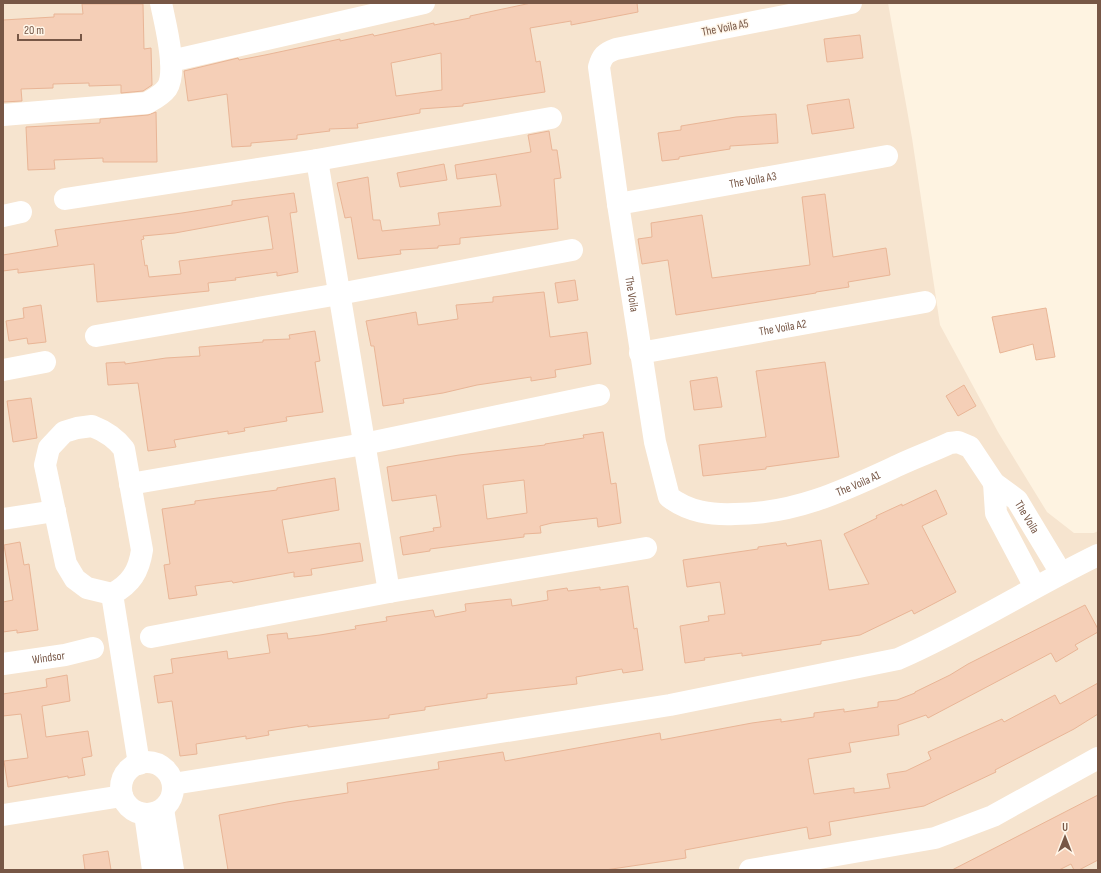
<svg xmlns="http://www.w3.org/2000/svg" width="1101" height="873" font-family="'Sofia Sans Condensed',sans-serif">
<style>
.residential{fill:#f6e4cf}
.building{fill:#f5cfb7;stroke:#e9b596;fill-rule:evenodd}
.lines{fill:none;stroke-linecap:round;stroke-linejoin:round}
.minor{stroke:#fff;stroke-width:22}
.labels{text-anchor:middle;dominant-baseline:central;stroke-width:3;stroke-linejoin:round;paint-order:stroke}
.street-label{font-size:12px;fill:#775746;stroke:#fff6e9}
</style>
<rect width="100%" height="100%" fill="#fef3e1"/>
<path class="residential" d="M3,3h885l24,135 28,187 58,107 49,80 27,21h20l4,-2v339h-1095z"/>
<path class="building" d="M531,3h106l1,9 -67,13v-4l-41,7 6,34 4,-1 5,31 -82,12v2l-43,3v4l-63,11 1,4 -29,1 1,2 -33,4v4l-46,4v3l-19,1 -5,-53 -39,7 -4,-30 54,-13 1,2 26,-5 75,-16v2l33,-7 1,2 60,-13v2l36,-7v-2zM441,53l1,37 -46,6 -5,-33z
M82,4h61l1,45 7,-1 1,37 -9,6 -22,2v-8l-32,1v-3l-36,1v4l-32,1 1,12 -19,1v-82l51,-3v-3h29z
M860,35l3,23 -36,4 -3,-23z
M849,99l5,29 -42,6 -5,-29z
M156,112l1,50h-54v-4l-49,2 1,9 -27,1 -2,-43 74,-4v-4l48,-4z
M776,114l2,29 -48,3v3l-51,8v2l-17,2 -4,-28 23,-3v-4l55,-9z
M549,131l3,19h5l4,28 -7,1 4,50 -98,9v6l-22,2v2l-38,2 1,4 -43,5 -7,-42 -6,1 -8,-35 31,-6 5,43h7l2,11 58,-6 -2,-12 63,-7 -5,-32 -39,5 -2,-14 76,-13 -3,-17z
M444,164l3,16 -47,7 -3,-14z
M294,193l3,19 -7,1 8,59 -21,4v-4l-42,6 1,2 -28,3 1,8 -112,11 -3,-38 -76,9v-4l-15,2v-16l55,-9 -3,-16 127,-17 50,-8v-4zM268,216l5,33 -94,12 2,13 -32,3 -2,-12 -2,1 -4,-26 3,-1 -1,-3 32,-3z
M825,194l8,63 53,-9 4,27 -42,7 1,5 -33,5v1l-140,22 -8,-55 -26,4 -4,-25 14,-2 -1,-14 51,-8 10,63 98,-13 -8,-68z
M575,280l3,20 -20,3 -3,-20z
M544,292l6,45 37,-5 4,32 -36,6 1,7 -25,4v-4l-54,8 -34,8 -40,6 1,4 -21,3 -9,-60h-3l-5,-25 50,-9 2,13 40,-6 -2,-14 37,-3v-5z
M41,305l5,37 -18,2 -1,-6 -18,3 -3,-20 18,-3 -1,-10z
M1046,308l9,49 -19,3 -3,-16 -33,9 -8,-36z
M315,331l5,30 -5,1 8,50 -37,5 1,4 -43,7 1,3 -17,3v-3l-54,9 2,7 -28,4 -10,-68 -30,2 -2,-22 19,-1v2l41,-6 34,-2 -1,-9 64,-5v-2l27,-1 -1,-4z
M825,362l14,95 -73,10v2l-63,7 -4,-31 67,-8 -10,-66z
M717,377l5,30 -28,3 -4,-29z
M964,385l12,21 -18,10 -12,-20z
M31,398l6,40 -24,4 -6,-41z
M603,432l8,52 5,-1 5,40 -23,4 -1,-9 -45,5 -12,3 1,7 -17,1v3l-94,12v2l-27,4 -3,-18 34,-6 -1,-3 8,-1 -5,-32 -44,6 -5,-34 72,-12 86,-10v-1l39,-6 -1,-3zM524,480l3,33 -40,6 -4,-34z
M335,478l4,32 -57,10 6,33 72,-10 3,18 -52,8 1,6 -18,2v-5l-61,11 -1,-2 -37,5 2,9 -28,4 -5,-34 6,-1 -8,-55 33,-5v-3l82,-11v-2z
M936,490l11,24 -25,12 34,66 -42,22 -2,-4 -52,25 -39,6v3l-79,12v-3l-38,5 1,2 -20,3 -5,-37 29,-5 -1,-5 17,-2 -5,-32 -33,5 -4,-27 75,-11v-2l28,-4 1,3 34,-6 8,50 40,-6 -25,-50 33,-16 -1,-2 26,-12v2z
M20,542l4,23 5,-1 9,66 -21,3v-3l-14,2v-30l10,-2 -9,-55z
M628,586l6,43 3,-1 6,42 -20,3 -1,-4 -46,8 1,7 -90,10v4l-62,9v3l-36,5v3l-81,9v-2l-40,6 1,4 -23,4v-3l-50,8 1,10 -17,2 -8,-55 -14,2 -4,-27 19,-3 -2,-14 56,-8 1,8 42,-6 -3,-18 20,-2 1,6 32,-4 36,-6 -1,-3 32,-5 -1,-4 47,-7 2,7 31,-6 -1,-7 46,-5 1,7 36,-6 -1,-9 20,-3 1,3 32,-4v3z
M1085,605l13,24v3l-23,13 3,4 -22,13 -5,-9 -123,65 -2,-3 -28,10 1,10 -50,8 2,9 -43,7 6,35 40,-6v5l36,-5 -3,-14 19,-3 25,-12 -3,-7 74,-33 2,3 51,-27 5,9 38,-21v31l-24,15 -79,41 1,2 -72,34 -95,16 2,13 -22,4 -2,-12 -122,23 1,8 -81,12h-377l-9,-55 68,-13 61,-9 -1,-10 92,-14 -1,-7 65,-10 2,9 155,-28 1,7 91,-17 29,-4v3l33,-5v-4l30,-4v3l34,-5v-5l19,-2 18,-7v-1l35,-17 18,-11z
M67,675l3,26 -28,5 4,31 42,-6 4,25 -10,2 3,17 -17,3v-2l-60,11 -4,-26 24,-3 -7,-44 -18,2v-22l44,-7 -1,-8z
M1098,795v65l-19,10h-5l-3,-6 -12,6h-107z
M108,851l3,19h-26l-2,-15z"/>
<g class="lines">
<g class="minor">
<path id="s1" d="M851,3l-235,46c-11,4 -14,7 -17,18l19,137 37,238 14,55c20,15 42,18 66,17 61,0 110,-24 164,-49 17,-8 34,-14 51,-22l8,-1 12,5 24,36 23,17 44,73"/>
<path d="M171,61l253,-58"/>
<path d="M3,115l144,-12c7,-4 15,-8 20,-15 11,-17 -2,-65 -6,-85"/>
<path d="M317,160l72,432"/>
<path d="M65,199l252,-39 234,-42"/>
<path id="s2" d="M618,204l269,-48"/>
<path d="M3,216l18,-4"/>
<path d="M96,336l243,-42 233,-44"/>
<path id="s3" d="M640,353l285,-51"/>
<path d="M3,370l42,-8"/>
<path d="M92,426c13,5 23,11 32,23l18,101c-3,21 -11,34 -30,44l-25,-6 -12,-9 -9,-15 -21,-99 4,-17 15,-16 13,-4z"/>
<path d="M994,483l2,30 39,74"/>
<path d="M130,484l234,-40 235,-49"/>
<path d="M3,519l52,-8"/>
<path d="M112,594l27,170"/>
<path d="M151,637l238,-45 257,-44"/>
<path id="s4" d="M3,664l62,-9 28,-7"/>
<circle cx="147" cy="788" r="26"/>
<path d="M173,784l497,-79 228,-46c69,-30 132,-71 200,-104"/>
<path d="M163,809l10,61"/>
<path d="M145,814l8,56"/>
<path d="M3,815l119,-19"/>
<path d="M750,870l185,-32 58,-22 105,-58"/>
</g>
</g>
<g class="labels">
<g class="street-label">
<text transform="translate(725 28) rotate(-11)">The Voila A5</text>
<text stroke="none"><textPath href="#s2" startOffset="137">The Voila A3</textPath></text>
<text stroke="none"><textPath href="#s1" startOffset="495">The Voila</textPath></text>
<text stroke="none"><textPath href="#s3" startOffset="145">The Voila A2</textPath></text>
<text stroke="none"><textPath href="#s1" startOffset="899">The Voila A1</textPath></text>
<text stroke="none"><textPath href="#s1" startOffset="1112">The Voila</textPath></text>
<text stroke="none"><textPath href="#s4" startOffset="46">Windsor</textPath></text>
</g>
</g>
<rect width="1101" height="873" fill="none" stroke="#775746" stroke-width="8"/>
<g transform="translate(1065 837)" stroke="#fff6e9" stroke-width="3" paint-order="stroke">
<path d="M0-3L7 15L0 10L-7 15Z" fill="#775746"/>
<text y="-6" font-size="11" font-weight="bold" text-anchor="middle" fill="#775746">U</text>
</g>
<path d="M18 34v6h63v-6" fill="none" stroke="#775746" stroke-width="2"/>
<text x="24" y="34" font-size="12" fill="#775746" stroke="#fff6e9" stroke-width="3" paint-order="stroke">20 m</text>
</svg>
